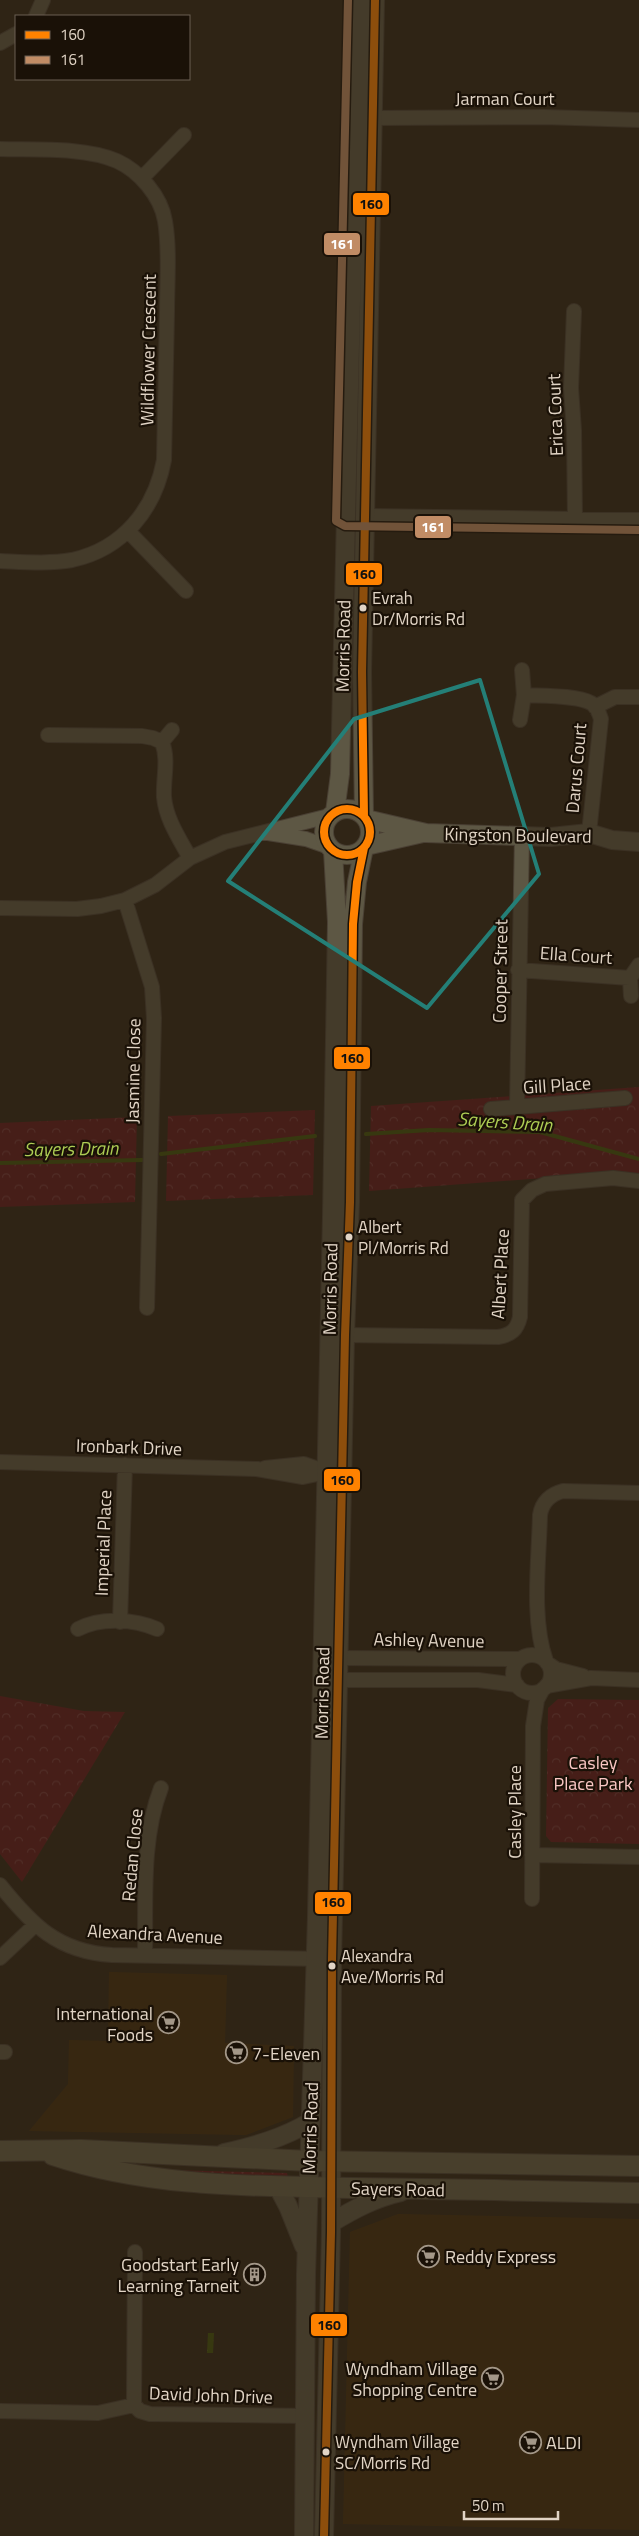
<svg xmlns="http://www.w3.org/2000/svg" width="639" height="2536" font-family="'Titillium Web',sans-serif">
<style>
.built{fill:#422c0c}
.grass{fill:url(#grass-dots)}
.park{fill:url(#park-crowns)}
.water{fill:url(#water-ripples)}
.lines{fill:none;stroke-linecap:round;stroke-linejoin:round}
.stream{stroke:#42510a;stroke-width:4}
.minor-casing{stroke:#4a4034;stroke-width:16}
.tertiary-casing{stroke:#4a4034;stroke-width:20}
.secondary-casing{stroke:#4a4034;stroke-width:22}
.minor{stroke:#5d5744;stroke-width:14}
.tertiary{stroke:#5d5744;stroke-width:18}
.secondary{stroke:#676047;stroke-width:20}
.bus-1-casing{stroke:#1a1107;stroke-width:11}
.bus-2-casing{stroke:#1a1107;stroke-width:11}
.bus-1{stroke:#ff8200;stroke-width:8}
.bus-2{stroke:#c18c65;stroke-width:8}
.marked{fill:none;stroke:#247f77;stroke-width:4;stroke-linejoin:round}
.bus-dot{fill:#e1d4c5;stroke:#1a1107;stroke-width:2}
.labels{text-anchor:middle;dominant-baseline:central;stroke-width:4.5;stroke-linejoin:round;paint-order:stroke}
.bus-label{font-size:17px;fill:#e1d4c5;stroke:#1a1107;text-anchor:start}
.street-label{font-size:18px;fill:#e1d4c5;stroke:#1a1107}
.park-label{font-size:18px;fill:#fbc7c4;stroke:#1a1107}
.poi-label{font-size:18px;fill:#e1d4c5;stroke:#1a1107;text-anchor:end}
.water-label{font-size:19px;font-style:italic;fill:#aecd54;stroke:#1a1107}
.line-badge{stroke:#1a1107;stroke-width:2}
.badge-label{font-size:14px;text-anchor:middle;font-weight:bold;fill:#fff}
.pale-badge-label{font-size:14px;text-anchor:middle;font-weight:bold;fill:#111}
</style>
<defs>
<pattern id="grass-dots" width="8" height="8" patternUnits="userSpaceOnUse" patternTransform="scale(1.25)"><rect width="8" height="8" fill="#62171b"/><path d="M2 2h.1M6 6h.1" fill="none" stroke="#78383b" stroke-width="1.8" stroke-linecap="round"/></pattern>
<pattern id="park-crowns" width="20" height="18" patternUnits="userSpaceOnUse" patternTransform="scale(1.25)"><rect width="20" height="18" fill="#62171b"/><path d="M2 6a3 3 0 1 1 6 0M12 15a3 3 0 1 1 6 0" fill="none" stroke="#78383b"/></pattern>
<pattern id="water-ripples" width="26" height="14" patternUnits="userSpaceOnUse" patternTransform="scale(1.25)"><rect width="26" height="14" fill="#42510a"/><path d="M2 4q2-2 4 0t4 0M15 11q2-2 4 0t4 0" fill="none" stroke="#5d692c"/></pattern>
</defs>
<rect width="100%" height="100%" fill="#302516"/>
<path class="built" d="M109,1972l118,3 -2,68 69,3 -1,71 -47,18 -217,-4 39,-47 1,-44 39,1z
M398,2214l241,5v311l-296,-6 7,-292z"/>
<path class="grass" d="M167,2170l120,3 1,4h-87z"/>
<path class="park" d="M639,1087v92l-15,-7 -255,19 2,-85z
M315,1110l-2,85 -147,6 2,-85z
M137,1117l-2,85 -135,5v-84z
M0,1696l84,15 41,1 -103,170 -22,-28z
M558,1699l81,1v144l-88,-2 -5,-6 2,-128z"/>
<path class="water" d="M208,2333h6l-1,20h-6z"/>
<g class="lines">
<path class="stream" d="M366,1134l63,-4 111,2 99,27
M161,1154l154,-18
M0,1163l142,-3"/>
<defs>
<path id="minor" d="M36,16l7,-16
M0,43l16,-9
M372,118l172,-1 95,3
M0,149c35,1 85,-2 117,12 22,10 44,35 48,60 5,29 2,61 2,91 -1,49 -2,99 -3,148 -9,49 -41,89 -92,100 -23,4 -48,2 -72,1
M142,178l42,-43
M574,311l-3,77 3,43 1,88
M366,516l273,4
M129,532l57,59
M524,695c17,1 53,0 67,8 6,3 8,10 10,16l-12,114
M595,707l20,-10h24
M520,720l4,-25 -2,-25
M48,735l94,1 11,2 9,4c7,18 1,36 2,55 2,22 15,41 26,61
M162,742l10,-12
M268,833l38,6 23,8
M125,900l27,87 2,31 -7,290
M0,908l77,1 24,-3 24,-6 30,-15 35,-27 35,-16 108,-27
M518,970l112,8
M631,996l-1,-18 9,-13
M517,1107l5,-271
M491,1109l134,-11
M345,1335l153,2c13,-2 19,-7 22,-20l2,-117 10,-10 13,-6 68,-6 26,3
M0,1462l257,7 46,8 24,-5
M265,1468l39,-4 23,8
M120,1622l5,-157
M78,1629c23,-12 56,-10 79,0
M513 1674a19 19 0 1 1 38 0a19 19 0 1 1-38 0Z
M338,1658l182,1
M546,1661c-15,-42 -7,-101 -6,-146 2,-13 11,-21 23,-24l76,2
M547,1663l9,6 27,7
M338,1680h140l39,5
M546,1686l45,-8 48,2
M532,1855l107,2
M0,1885c32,40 58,67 112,70l212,4
M532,1899l1,-173 4,-26 6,-11
M145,1955c1,-54 -4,-116 16,-167
M0,1958l35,-33
M0,2052h5
M134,2405l1,-153
M0,2411l98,2 36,-8 6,6 10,3 155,2"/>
<path id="tertiary" d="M324 832a23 23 0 1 1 46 0a23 23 0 1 1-46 0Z
M335,812l5,-38 18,-774
M364,816l-2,-144 13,-672
M366,819l60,14 125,4 38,-4 23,7 27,2
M366,846l57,-13
M224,2153c31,-7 59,-15 86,-31
M278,2187l10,19 16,40
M331,2223c23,-14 44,-25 70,-31
M304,2536l2,-262 11,-357 15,-700 5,-295 -4,-71
M324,2536l7,-304 1,-272 7,-327 6,-298 5,-133 3,-278 4,-42 7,-34"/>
<path id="secondary" d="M0,2151l81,-1 228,11 330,5
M53,2155c95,32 199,31 299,33 96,1 191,3 287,5"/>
</defs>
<use href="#minor" class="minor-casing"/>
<use href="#tertiary" class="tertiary-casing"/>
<use href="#secondary" class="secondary-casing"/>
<use href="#minor" class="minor"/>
<use href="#tertiary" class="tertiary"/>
<use href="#secondary" class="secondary"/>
<defs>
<path id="bus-1" d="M324 832a23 23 0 1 1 46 0a23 23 0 1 1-46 0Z
M364,816l-2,-144 13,-672
M324,2536l7,-304 1,-272 13,-625 5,-133 3,-278 4,-42 7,-34"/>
<path id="bus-2" d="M348,0l-12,521 9,5 294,4"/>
</defs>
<use href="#bus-1" class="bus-1-casing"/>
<use href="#bus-2" class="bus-2-casing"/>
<use href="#bus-1" class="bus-1"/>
<use href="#bus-2" class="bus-2"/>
</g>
<path d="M0 0H639V2536H0ZM480,680l59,194 -112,134 -199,-127 126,-162z" fill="#302516" fill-opacity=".55" fill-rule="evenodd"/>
<path class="marked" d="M480,680l59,194 -112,134 -199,-127 126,-162z"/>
<defs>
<symbol id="supermarket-ring" viewBox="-11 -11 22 22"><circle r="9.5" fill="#1a1107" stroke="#a39788" stroke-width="1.5"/><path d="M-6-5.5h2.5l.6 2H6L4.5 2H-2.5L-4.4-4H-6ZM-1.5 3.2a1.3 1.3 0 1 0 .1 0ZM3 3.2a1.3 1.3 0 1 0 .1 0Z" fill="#a39788"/></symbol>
<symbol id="building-ring" viewBox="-11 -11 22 22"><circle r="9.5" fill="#1a1107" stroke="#a39788" stroke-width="1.5"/><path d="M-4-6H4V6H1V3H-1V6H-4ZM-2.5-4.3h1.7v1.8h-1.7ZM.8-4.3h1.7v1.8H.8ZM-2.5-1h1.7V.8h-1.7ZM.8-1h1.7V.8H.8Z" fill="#a39788"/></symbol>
</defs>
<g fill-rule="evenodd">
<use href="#supermarket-ring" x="156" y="2010" width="25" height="25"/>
<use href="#supermarket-ring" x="224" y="2040" width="25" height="25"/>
<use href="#supermarket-ring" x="416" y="2244" width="25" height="25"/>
<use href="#building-ring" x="242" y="2262" width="25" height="25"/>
<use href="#supermarket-ring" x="480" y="2366" width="25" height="25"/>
<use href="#supermarket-ring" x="518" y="2430" width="25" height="25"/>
</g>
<g class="bus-dot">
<circle cx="363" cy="608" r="4.5"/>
<circle cx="349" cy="1237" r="4.5"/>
<circle cx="332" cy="1966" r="4.5"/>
<circle cx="326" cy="2452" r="4.5"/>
</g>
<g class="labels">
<g class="bus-label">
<text x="372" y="598">Evrah<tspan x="372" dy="21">Dr/Morris Rd</tspan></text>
<text x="358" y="1227">Albert<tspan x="358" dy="21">Pl/Morris Rd</tspan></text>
<text x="341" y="1956">Alexandra<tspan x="341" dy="21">Ave/Morris Rd</tspan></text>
<text x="335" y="2442">Wyndham Village<tspan x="335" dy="21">SC/Morris Rd</tspan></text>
</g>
<g class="street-label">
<text x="505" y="98">Jarman Court</text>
<text transform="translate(148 350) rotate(-89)">Wildflower Crescent</text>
<text transform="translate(555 415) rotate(-92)">Erica Court</text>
<text transform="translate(343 646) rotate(-89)">Morris Road</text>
<text transform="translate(576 768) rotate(-85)">Darus Court</text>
<text transform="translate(518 835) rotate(1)">Kingston Boulevard</text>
<text transform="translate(576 955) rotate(4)">Ella Court</text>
<text transform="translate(500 971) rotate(-89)">Cooper Street</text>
<text transform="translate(133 1071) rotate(-89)">Jasmine Close</text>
<text transform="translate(557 1085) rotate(-4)">Gill Place</text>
<text transform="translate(500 1274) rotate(-87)">Albert Place</text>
<text transform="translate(330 1289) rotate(-89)">Morris Road</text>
<text transform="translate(129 1447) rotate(2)">Ironbark Drive</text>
<text transform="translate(103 1543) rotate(-88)">Imperial Place</text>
<text transform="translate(429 1640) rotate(1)">Ashley Avenue</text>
<text transform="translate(322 1693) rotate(-89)">Morris Road</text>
<text transform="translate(514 1812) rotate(-90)">Casley Place</text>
<text transform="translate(132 1855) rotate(-85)">Redan Close</text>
<text transform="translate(155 1934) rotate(3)">Alexandra Avenue</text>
<text transform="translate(310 2128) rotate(-88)">Morris Road</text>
<text transform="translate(398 2189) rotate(1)">Sayers Road</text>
<text transform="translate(211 2395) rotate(2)">David John Drive</text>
</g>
<g class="park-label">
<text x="593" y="1762">Casley<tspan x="593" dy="21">Place Park</tspan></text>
</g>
<g class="poi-label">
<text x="153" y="2013">International<tspan x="153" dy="21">Foods</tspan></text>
<text x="252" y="2053" text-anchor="start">7-Eleven</text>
<text x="445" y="2256" text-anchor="start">Reddy Express</text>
<text x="239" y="2264">Goodstart Early<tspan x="239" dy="21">Learning Tarneit</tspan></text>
<text x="477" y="2368">Wyndham Village<tspan x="477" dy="21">Shopping Centre</tspan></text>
<text x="546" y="2442" text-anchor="start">ALDI</text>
</g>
<g class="water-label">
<text transform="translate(505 1121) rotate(4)">Sayers Drain</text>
<text transform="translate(71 1148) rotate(-1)">Sayers Drain</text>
</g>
</g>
<g class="line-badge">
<rect x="352" y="192" width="38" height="24" rx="5" fill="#ff8200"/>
<rect x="323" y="232" width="38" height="24" rx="5" fill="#c18c65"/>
<rect x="414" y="515" width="38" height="24" rx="5" fill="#c18c65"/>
<rect x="345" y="562" width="38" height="24" rx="5" fill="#ff8200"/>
<rect x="333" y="1046" width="38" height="24" rx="5" fill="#ff8200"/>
<rect x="323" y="1468" width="38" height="24" rx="5" fill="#ff8200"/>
<rect x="314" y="1891" width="38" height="24" rx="5" fill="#ff8200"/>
<rect x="310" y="2313" width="38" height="24" rx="5" fill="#ff8200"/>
</g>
<g class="badge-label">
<text x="342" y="249">161</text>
<text x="433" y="532">161</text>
</g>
<g class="pale-badge-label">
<text x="371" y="209">160</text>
<text x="364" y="579">160</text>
<text x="352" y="1063">160</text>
<text x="342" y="1485">160</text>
<text x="333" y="1907">160</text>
<text x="329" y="2330">160</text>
</g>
<rect x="15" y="15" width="175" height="65" fill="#1a1107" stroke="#6a5f53"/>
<rect x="25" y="31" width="25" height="8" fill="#ff8200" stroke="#6a5f53"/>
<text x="60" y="40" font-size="15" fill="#e1d4c5">160</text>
<rect x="25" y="56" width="25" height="8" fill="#c18c65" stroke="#6a5f53"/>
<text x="60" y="65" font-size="15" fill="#e1d4c5">161</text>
<path d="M464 2511v8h94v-8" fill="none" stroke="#e1d4c5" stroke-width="2.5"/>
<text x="472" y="2511" font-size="15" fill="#e1d4c5" stroke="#1a1107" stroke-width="4" paint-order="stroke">50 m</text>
</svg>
